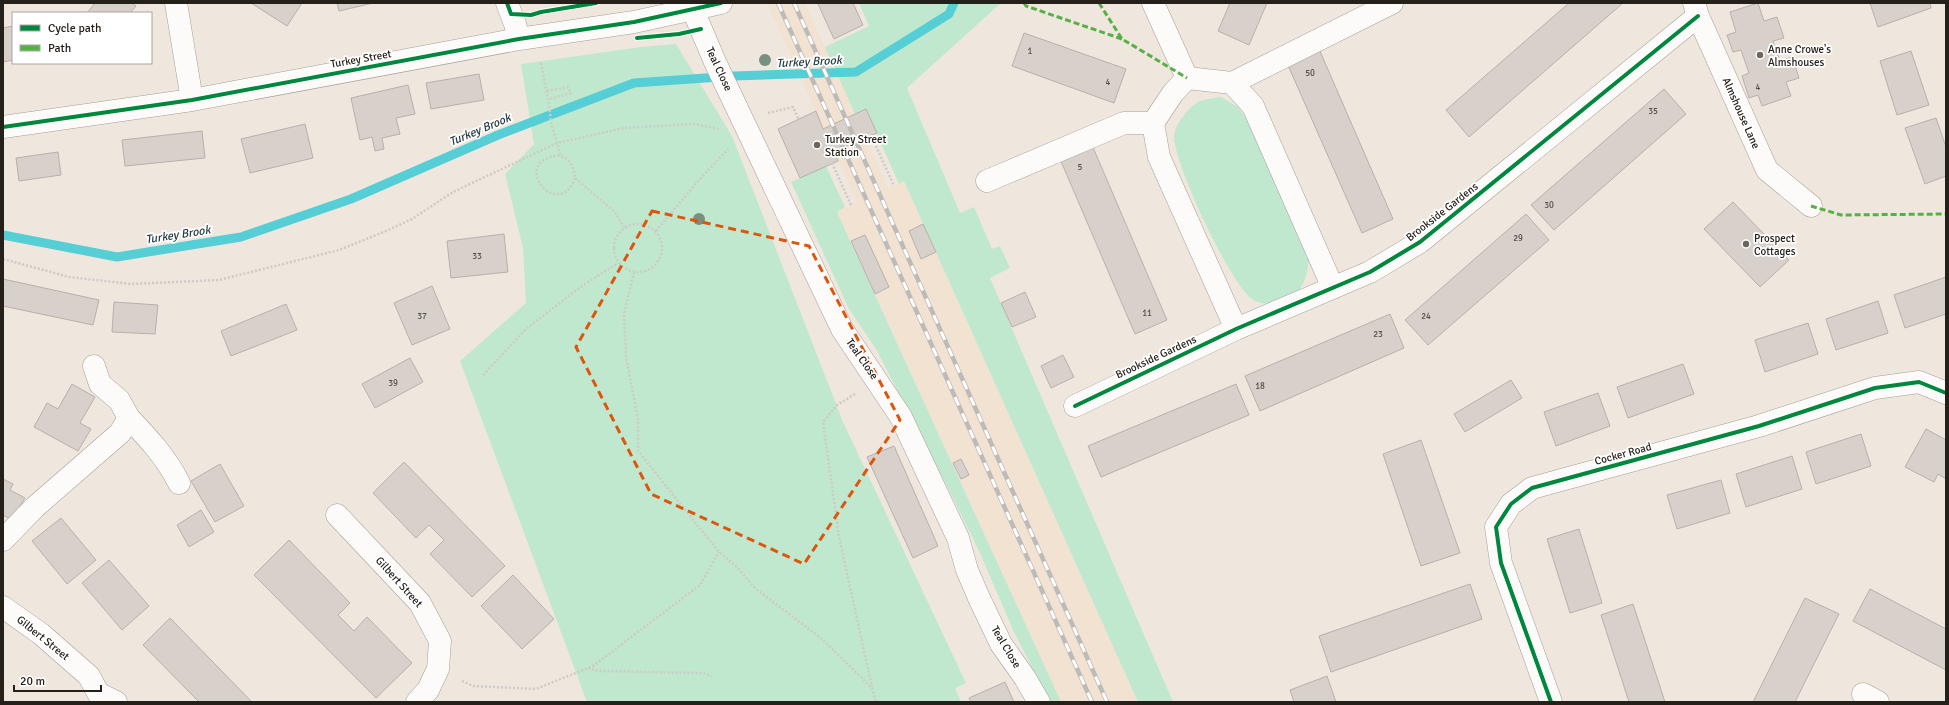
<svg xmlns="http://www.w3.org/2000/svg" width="1949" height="705" font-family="Signika,sans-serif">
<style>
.built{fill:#f1e2d1}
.green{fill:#c0e8cf}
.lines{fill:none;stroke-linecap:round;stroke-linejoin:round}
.stream{stroke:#55ced5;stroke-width:9}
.building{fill:#d8d0cb;stroke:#b7b0ab}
.minor-casing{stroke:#a59e97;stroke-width:23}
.path{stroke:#cecac7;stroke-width:2.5;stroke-dasharray:2 2;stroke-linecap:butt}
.minor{stroke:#fdfbfa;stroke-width:22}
.rail-casing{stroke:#bdbbb8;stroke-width:4.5}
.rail{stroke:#fff;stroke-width:3;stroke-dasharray:9;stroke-linecap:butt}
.quiet{stroke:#56b145;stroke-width:3;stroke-dasharray:6 3;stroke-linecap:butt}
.cycleway-casing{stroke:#fff;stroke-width:6}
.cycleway{stroke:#00873e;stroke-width:4}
.tree{fill:#798f80}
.marked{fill:none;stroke:#de560d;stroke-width:3;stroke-dasharray:8 5;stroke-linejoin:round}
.poi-dot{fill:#6c665f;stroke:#fff;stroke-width:1.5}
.labels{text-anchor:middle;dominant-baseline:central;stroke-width:3.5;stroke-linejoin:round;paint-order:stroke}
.number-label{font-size:9px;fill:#544e48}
.poi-label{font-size:11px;fill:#26201a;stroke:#fff;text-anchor:start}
.street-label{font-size:11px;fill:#26201a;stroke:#fff}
.water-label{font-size:12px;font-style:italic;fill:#243d40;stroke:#fff}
</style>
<rect width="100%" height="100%" fill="#efe7de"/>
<path class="built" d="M767,3h38l83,185 16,-7 234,521h-77l-224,-491 20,-9z"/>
<path class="green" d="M859,3h142l-94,85 53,125 14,-6 18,42 8,-3 10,22 -20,10 183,424h-35l-234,-521 -5,3 -33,-75 -11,5 -30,-67 44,-21z
M676,44l56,92 111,286 123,261 -11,5 6,14h-374l-127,-341 66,-58 -3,-55 -18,-74 29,-30 -13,-80 120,-17z
M1221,97l17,10 14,20 57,132c-3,20 -4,29 -22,41 -8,5 -23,5 -32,1 -23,-11 -81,-138 -81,-164 0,-12 15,-31 26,-36 6,-2 14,-3 21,-4z
M826,166l19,41 -8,5 224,490h-11l-36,-70 -35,-81 -30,-61 -73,-141 -27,-40 -58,-127z"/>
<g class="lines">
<path class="stream" d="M3,235l114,22 124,-20 110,-38 147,-64 136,-52 100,-7 122,-4 93,-58 5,-11"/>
</g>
<path class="building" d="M95,3h37l4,3 -6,7h-43z
M251,3h51l-15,23z
M337,3h36l-34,8z
M821,3h32l10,22 -29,14 -16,-35z
M1230,3h37l-18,42 -31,-14z
M1569,3h54l-154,134 -23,-27z
M1758,3l6,18 13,-4 7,21 -11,3 7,20 12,-4 7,21 -13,4 5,14 -29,10 -4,-11 -9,3 -7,-22 7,-3 -8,-23 -8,2 -6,-17 9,-3 -6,-20z
M1870,3h60l1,5 -53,19z
M13,26v34l-10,2v-34z
M1024,33l102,36 -12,34 -102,-37z
M1319,49l74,170 -31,14 -75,-170z
M1911,51l18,54 -32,10 -17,-54z
M479,74l5,26 -53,9 -5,-26z
M408,85l7,29 -19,4 4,16 -18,4 2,11 -9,2 -3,-14 -12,3 -9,-42z
M1664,89l22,25 -132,116 -23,-25z
M866,109l11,24 -43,19 4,9 -38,17 -22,-49 38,-18 7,18z
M1936,118l10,29v29l-21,8 -20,-56z
M305,124l8,34 -63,15 -9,-34z
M202,131l3,27 -80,8 -3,-26z
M1092,145l75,175 -32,14 -75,-175z
M58,152l3,23 -42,6 -3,-23z
M1733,202l56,58 -29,27 -56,-58z
M1526,214l23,26 -121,105 -23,-25z
M923,224l13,28 -15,7 -12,-28z
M504,234l4,38 -57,6 -4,-37z
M865,235l24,52 -14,7 -24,-53z
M1946,277v37l-41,14 -11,-33z
M3,279l96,21 -6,25 -90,-19z
M432,286l18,43 -38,16 -18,-42z
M1025,292l11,25 -24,10 -11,-24z
M1878,301l10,32 -52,17 -10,-31z
M114,302l44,3 -3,29 -43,-2z
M286,304l11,26 -66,26 -10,-25z
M1390,314l14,34 -144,63 -15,-35z
M1808,323l10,31 -53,18 -10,-32z
M1063,355l11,22 -23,11 -10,-22z
M410,358l13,24 -48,26 -13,-24z
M1683,364l11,30 -66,24 -11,-31z
M1511,380l11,18 -57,34 -11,-18z
M72,384l23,13 -15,26 11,6 -13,22 -44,-24 13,-24 11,6z
M1236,384l13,31 -148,62 -13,-31z
M1598,393l12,33 -54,20 -12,-34z
M1926,429l20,11v39l-8,-5 -4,8 -29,-15z
M1861,434l10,32 -55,18 -10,-32z
M1421,440l39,113 -39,13 -38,-112z
M894,446l44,100 -25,12 -46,-101z
M1792,456l10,33 -56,18 -10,-33z
M961,459l8,16 -8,4 -8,-16z
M404,462l101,104 -33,31 -42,-43 14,-14 -15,-15 -13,13 -43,-45z
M220,464l24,42 -29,16 -24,-41z
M3,479l10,5 -3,6 15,8 -13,22 -9,-5z
M1721,480l9,33 -53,16 -10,-34z
M201,510l13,22 -25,15 -12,-22z
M61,518l35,42 -29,24 -35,-43z
M1579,529l23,74 -32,10 -23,-74z
M289,540l61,63 -12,12 16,16 13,-14 45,46 -36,35 -122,-123z
M109,560l40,46 -27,24 -40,-47z
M513,575l41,44 -32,30 -41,-43z
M1470,584l12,35 -151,53 -12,-36z
M1870,589l76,40v41l-93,-49z
M1805,598l34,16 -44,88h-42z
M1633,604l32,98h-36l-28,-87z
M170,618l82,84h-53l-56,-57z
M1327,676l9,26h-42l-4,-12z
M1005,682l9,20h-43l-2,-4z"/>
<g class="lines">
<defs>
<path id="minor" d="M176,3l16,97
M507,3l8,21 4,15
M1153,3l34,75 45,5 21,23 80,182
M1694,3l4,13 69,154 44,36
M693,10l22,52 127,267 59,88 57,121 9,32 12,28 22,46 24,34 14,24
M1187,78l-14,15 -20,30 6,34 77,172
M1232,83l160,-80
M3,127l189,-27 327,-61 115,-17 87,-19
M987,181l137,-58h29
M1075,406l161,-77 134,-57 50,-30 278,-226
M129,418c19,20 37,39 50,65
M337,515l83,88 20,38 -2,28 -10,21 -11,12
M3,540l32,-33 85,-74 9,-15 -10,-18 -19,-16 -6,-18
M3,607l38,27 48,42 9,17 18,9
M1863,694l15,8
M1551,702l-50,-139 -5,-36 15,-23 21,-16 227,-62 116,-38 44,-6 27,11"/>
</defs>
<use href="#minor" class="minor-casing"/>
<path class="path" d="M541,63l8,41 2,19 10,33
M547,91l21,-4 3,6 -22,6
M768,113l25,-6 6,13
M871,135l23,51
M832,163l19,42
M575,178c-15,42 -61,-9 -25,-21 16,-6 24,8 25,21l40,34 9,15
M614 248a24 24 0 1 1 48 0a24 24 0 1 1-48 0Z
M656,231l43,-51 29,-31
M3,259l66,18 62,7 88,-4 120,-30 47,-19 26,-12 41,-27 104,-49 67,-15 71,-4 23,5
M634,272l-10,42 2,43 12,62v32l81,101 18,15 18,21 67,51 50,49 4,14
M483,375l42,-45 54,-42 39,-25
M855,394l-18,11 -14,17 16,115 33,150
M588,668l10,3 104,2 10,3
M462,681l11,5 63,3 57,-23 107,-81 19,-33"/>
<use href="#minor" class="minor"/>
<defs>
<path id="rail" d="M778,3l314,699
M794,3l313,699"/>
</defs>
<use href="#rail" class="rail-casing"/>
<use href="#rail" class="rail"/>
<path class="quiet" d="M1024,3l2,3 96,33
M1099,3l23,36 65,39
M1811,206l30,9 105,-1"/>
<defs>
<path id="cycleway" d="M507,3l4,11 20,1 10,-3 55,-9
M637,38l42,-4 22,-5
M3,127l189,-27 327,-61 115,-17 87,-19
M1075,406l161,-77 134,-57 50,-30 278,-226
M1551,702l-50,-139 -5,-36 15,-23 21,-16 227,-62 116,-38 44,-6 27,11"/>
</defs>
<use href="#cycleway" class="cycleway-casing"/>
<use href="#cycleway" class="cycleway"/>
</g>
<g class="tree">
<circle cx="765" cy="60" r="6"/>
<circle cx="699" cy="219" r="6"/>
</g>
<path class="marked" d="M652,211l157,35 91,174 -96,144 -153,-70 -75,-147z"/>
<g class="poi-dot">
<circle cx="1760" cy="55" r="4"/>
<circle cx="817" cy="145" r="4"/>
<circle cx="1746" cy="244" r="4"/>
</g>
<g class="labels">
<g class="number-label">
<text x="1030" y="51">1</text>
<text x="1310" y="73">50</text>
<text x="1108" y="82">4</text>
<text x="1758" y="87">4</text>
<text x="1653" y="111">35</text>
<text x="1080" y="167">5</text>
<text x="1549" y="205">30</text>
<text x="1518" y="238">29</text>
<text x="477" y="256">33</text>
<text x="1147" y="313">11</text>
<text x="422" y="316">37</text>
<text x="1426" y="316">24</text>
<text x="1378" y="334">23</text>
<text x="393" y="383">39</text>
<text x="1260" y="386">18</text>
</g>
<g class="poi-label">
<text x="1768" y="49">Anne Crowe's<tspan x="1768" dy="13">Almshouses</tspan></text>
<text x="825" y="139">Turkey Street<tspan x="825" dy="13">Station</tspan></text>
<text x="1754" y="238">Prospect<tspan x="1754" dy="13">Cottages</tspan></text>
</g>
<g class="street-label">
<text transform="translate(361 59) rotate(-10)">Turkey Street</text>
<text transform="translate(719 69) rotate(65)">Teal Close</text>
<text transform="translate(1741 113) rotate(66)">Almshouse Lane</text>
<text transform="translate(1442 212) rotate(-38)">Brookside Gardens</text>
<text transform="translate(1156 357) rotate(-25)">Brookside Gardens</text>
<text transform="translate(862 359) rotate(55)">Teal Close</text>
<text transform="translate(1623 454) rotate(-15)">Cocker Road</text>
<text transform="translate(399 582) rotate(48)">Gilbert Street</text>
<text transform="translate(43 638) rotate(39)">Gilbert Street</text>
<text transform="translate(1006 647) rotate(59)">Teal Close</text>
</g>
<g class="water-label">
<text transform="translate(809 62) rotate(-3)">Turkey Brook</text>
<text transform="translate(480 130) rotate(-23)">Turkey Brook</text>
<text transform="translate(178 235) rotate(-9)">Turkey Brook</text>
</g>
</g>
<rect width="1949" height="705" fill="none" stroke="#26201a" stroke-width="8"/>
<rect x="12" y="12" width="140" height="52" fill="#ffffff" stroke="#a8a6a3"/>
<rect x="20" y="25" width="20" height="6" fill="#00873e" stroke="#a8a6a3"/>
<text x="48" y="32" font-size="12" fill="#26201a">Cycle path</text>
<rect x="20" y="45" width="20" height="6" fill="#56b145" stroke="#a8a6a3"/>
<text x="48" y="52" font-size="12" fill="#26201a">Path</text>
<path d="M14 685v6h87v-6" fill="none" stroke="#26201a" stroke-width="2"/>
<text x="20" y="685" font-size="12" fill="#26201a" stroke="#ffffff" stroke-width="3" paint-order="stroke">20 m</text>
</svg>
